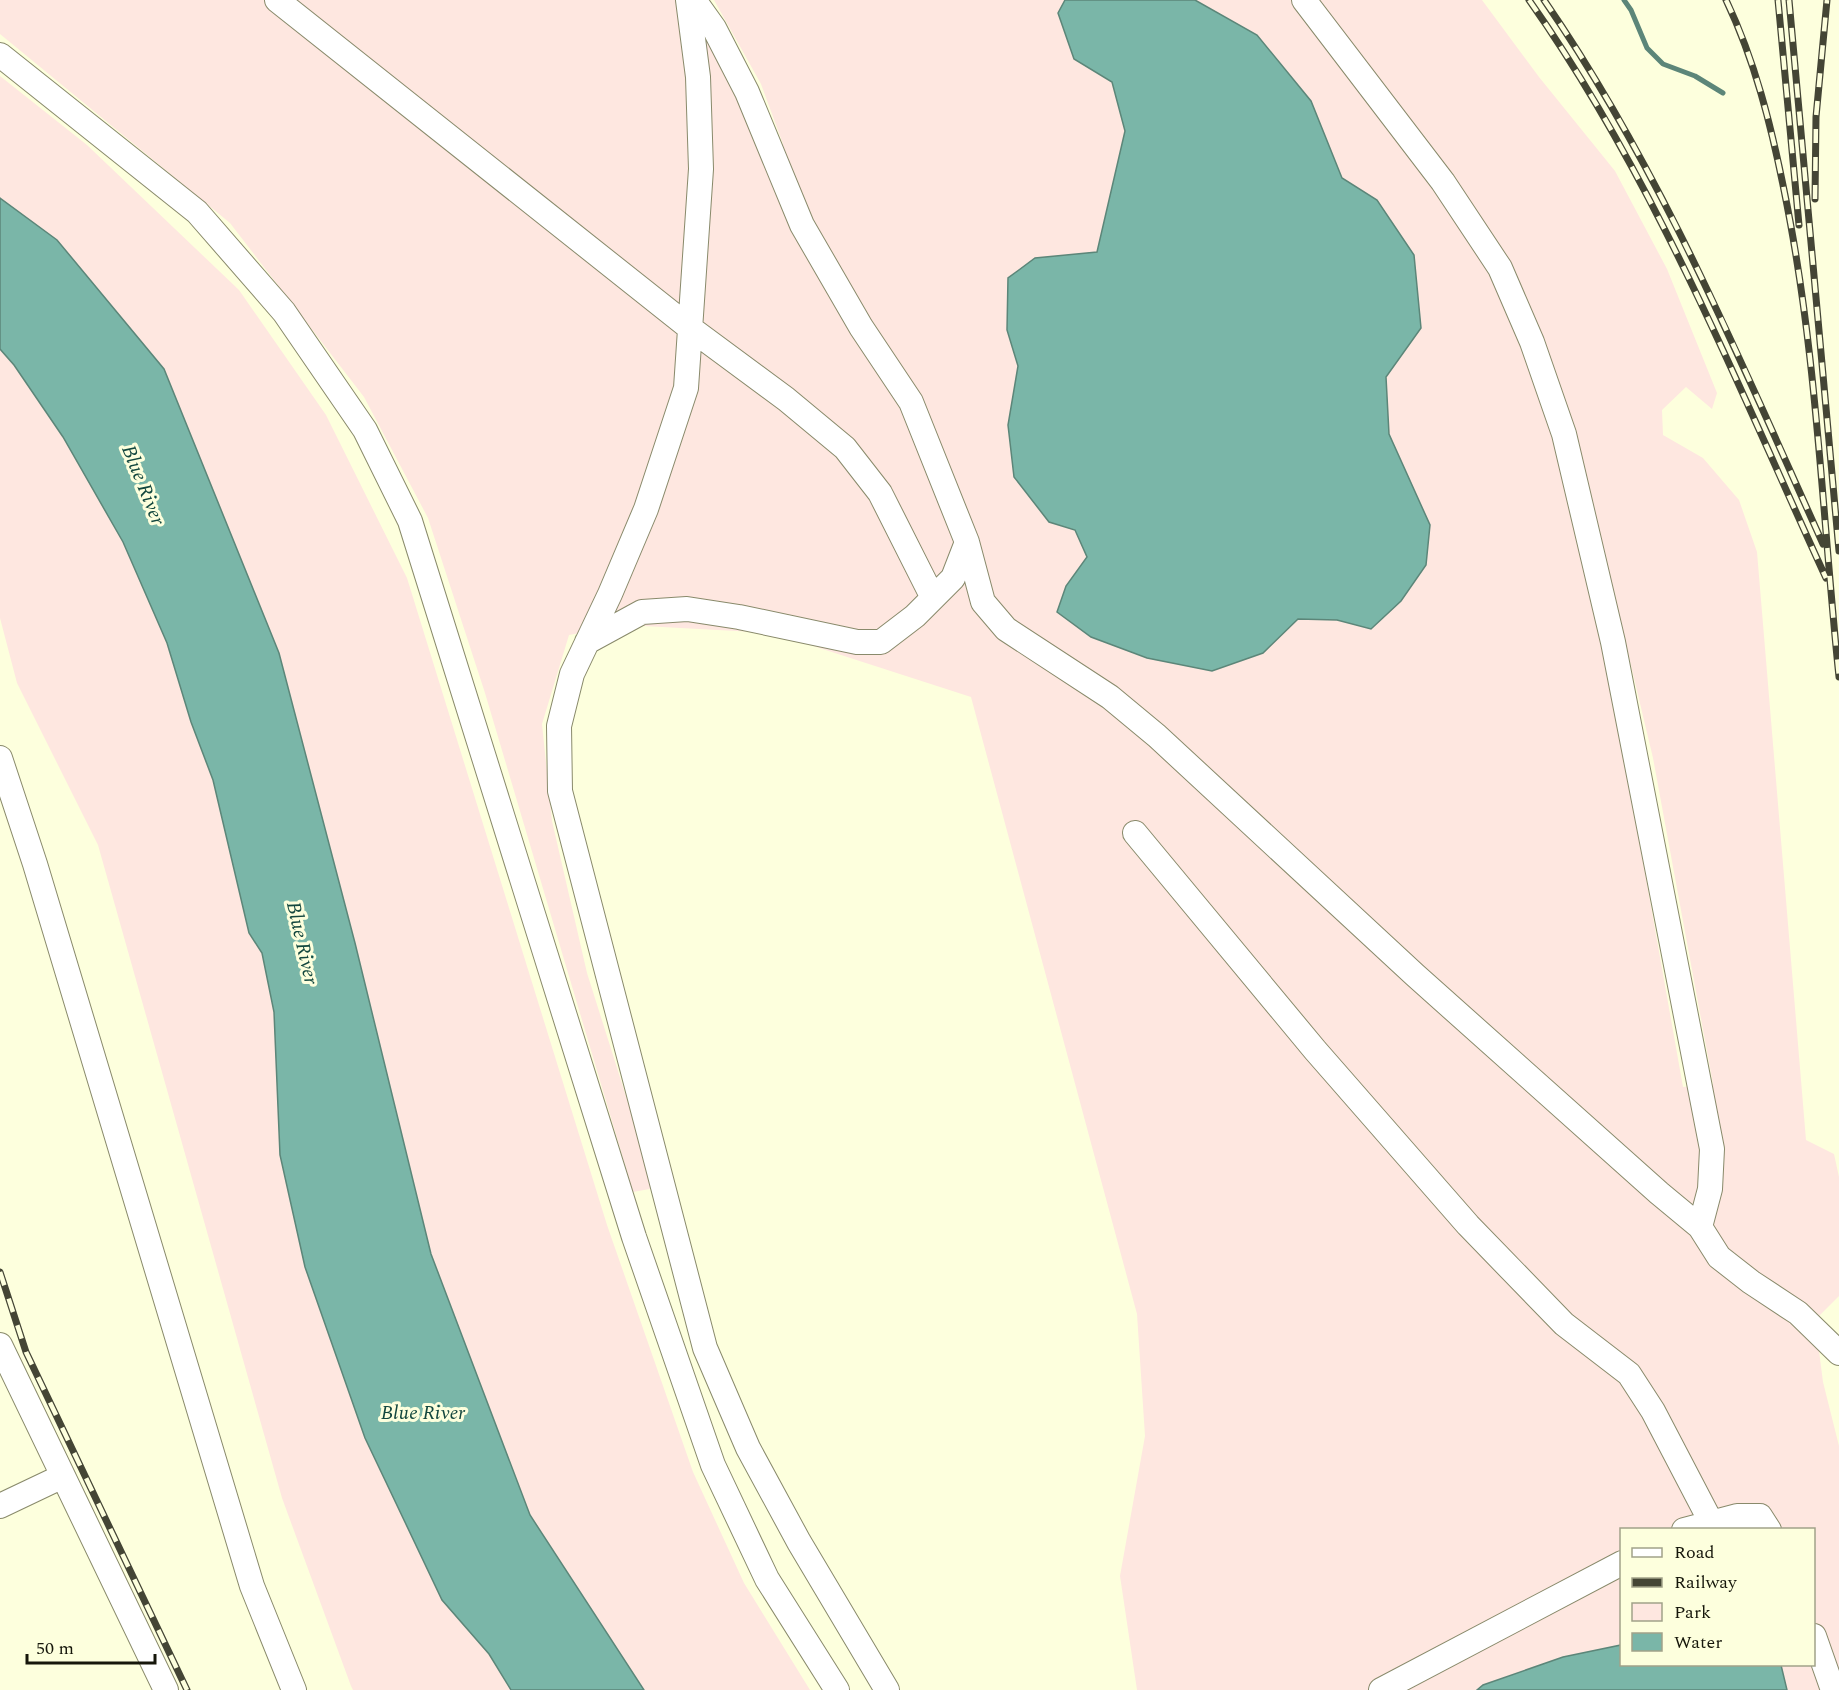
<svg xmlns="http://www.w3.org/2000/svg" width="1839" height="1690" font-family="Spectral,serif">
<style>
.green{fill:#fee7e0;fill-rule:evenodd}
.water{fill:#7ab6a8;stroke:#5c8679;stroke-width:1.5}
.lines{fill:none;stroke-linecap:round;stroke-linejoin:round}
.stream{stroke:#5c8679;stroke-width:5}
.minor-casing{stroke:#898a6b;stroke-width:26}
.minor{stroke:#fff;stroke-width:24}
.rail-casing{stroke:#444535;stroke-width:7}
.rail{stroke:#fdffdd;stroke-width:4.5;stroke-dasharray:14;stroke-linecap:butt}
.labels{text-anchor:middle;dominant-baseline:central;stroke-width:6;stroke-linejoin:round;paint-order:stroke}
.water-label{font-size:20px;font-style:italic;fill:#12473e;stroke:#fdffdd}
</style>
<rect width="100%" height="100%" fill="#fdffdd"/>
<path class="green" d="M0,0h677l34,42 44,97 28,5 -22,-60 -47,-84h351l-7,13 16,46 38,23 13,49 -28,121 -62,6 -28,72 11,36 -10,59 41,97 26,8 13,27 -22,29 25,51 56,21 65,13 51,-18 35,-34 39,1 34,8 59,-103 -41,-91 -3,-57 35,-49 -44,-128 -35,-22 -31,-77 -54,-66 -62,-35h287l57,77 76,94 52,98 50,124 -5,16 -26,-22 -24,23 1,25 40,23 36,42 18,52 49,588 28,14 5,23v119l-24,24 8,62 16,64v244h-702l-17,-114 25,-140 -8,-122 -166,-617 -198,-64 -148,-8 -56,10 -27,89 10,97 35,152 68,215 -22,4 -148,-499 -57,-175 -64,-121 -134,-174 -230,-189zM1579,447l74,311 60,326 -30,3 -39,-220 -60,-313zM1622,1530h192v134h-192z
M0,76l87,69 152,145 87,125 81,163 200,647 86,247 51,111 66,107h-166l-114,-175 -99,-261 -76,-311 -76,-290 -222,-413 -57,-42z
M0,349l14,16 49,72 60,105 44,101 24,79 22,58 36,153 13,20 12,59 6,143 162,445 47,54 22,36h-158l-2,-4 -69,-188 -184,-653 -81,-162 -17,-65z"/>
<path class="water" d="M1065,0h130l62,35 54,66 31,77 35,22 37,55 7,73 -35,49 3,57 41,91 -4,40 -25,36 -30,28 -34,-9 -39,-1 -35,34 -51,18 -65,-13 -56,-21 -34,-25 9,-26 21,-29 -12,-27 -26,-8 -35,-45 -6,-52 10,-59 -11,-36 1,-52 27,-20 62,-6 28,-121 -13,-49 -38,-23 -16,-46z
M0,198l57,42 107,129 115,284 76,290 76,311 99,261 114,175h-133l-22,-36 -47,-54 -77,-162 -60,-171 -25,-112 -6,-143 -12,-59 -13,-20 -36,-153 -22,-58 -24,-79 -44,-101 -60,-105 -49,-72 -14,-16z
M1621,1645l1,19 159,1 6,25h-310l6,-5 80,-28z"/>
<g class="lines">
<path class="stream" d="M1624,0l7,10 16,38 16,16 32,12 28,17"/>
<defs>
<path id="minor" d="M277,0l413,328 96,71 59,49 35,45 53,105
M688,0l10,77 3,92 -15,219 -40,121 -36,85 -38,80 -13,52 1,65 145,557 43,100 51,94 88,148
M694,0l20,28 33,64 55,133 59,102 50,75 56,140 16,60 23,27 104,68 47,39 258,239 244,218 41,34 19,30 32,25 47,31 41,40
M1304,0l139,182 57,86 32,74 32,92 49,208 99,507 -2,40 -10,38
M0,55l197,157 87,100 81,118 45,91 224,716 79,228 54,114 70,111
M587,642l55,-30 45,-3 52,8 118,25h24l34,-26 38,-38 14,-36
M0,758l35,106 217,722 42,104
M1135,833l180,217 153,175 96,99 65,50 24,37 58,111
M0,1345l166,345
M0,1506l63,-30
M1684,1530l53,-14h23l9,14
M1814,1636l19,54
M1381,1690l241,-127"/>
</defs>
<use href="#minor" class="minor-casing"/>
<use href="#minor" class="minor"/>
<defs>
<path id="rail" d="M1529,0c125,177 207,382 297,578
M1544,0c116,168 195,358 279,544
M1726,0c29,61 45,125 58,190 33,160 38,324 55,487
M1778,0l21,225
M1789,0l50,551
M1815,199l1,-82 11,-117
M0,1272l26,80 161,338"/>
</defs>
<use href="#rail" class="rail-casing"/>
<use href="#rail" class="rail"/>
</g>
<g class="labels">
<g class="water-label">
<text transform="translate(143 485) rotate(68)">Blue River</text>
<text transform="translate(302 943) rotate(77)">Blue River</text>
<text x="423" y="1413">Blue River</text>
</g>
</g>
<rect x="1620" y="1528" width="195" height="138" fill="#fdffdd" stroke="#a1a289" stroke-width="1.5"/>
<rect x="1632" y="1548" width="30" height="9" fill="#ffffff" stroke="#a1a289" stroke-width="1.5"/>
<text x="1674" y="1558" font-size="18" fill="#16170b">Road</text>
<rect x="1632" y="1578" width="30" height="9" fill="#444535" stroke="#a1a289" stroke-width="1.5"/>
<text x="1674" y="1588" font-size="18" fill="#16170b">Railway</text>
<rect x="1632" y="1603" width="30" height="18" fill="#fee7e0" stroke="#a1a289" stroke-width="1.5"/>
<text x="1674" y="1618" font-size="18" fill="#16170b">Park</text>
<rect x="1632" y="1633" width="30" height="18" fill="#7ab6a8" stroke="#a1a289" stroke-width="1.5"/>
<text x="1674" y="1648" font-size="18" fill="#16170b">Water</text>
<path d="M27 1654v9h128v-9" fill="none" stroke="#16170b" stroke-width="3"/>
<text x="36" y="1654" font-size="18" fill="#16170b" stroke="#fdffdd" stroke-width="4.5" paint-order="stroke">50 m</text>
</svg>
